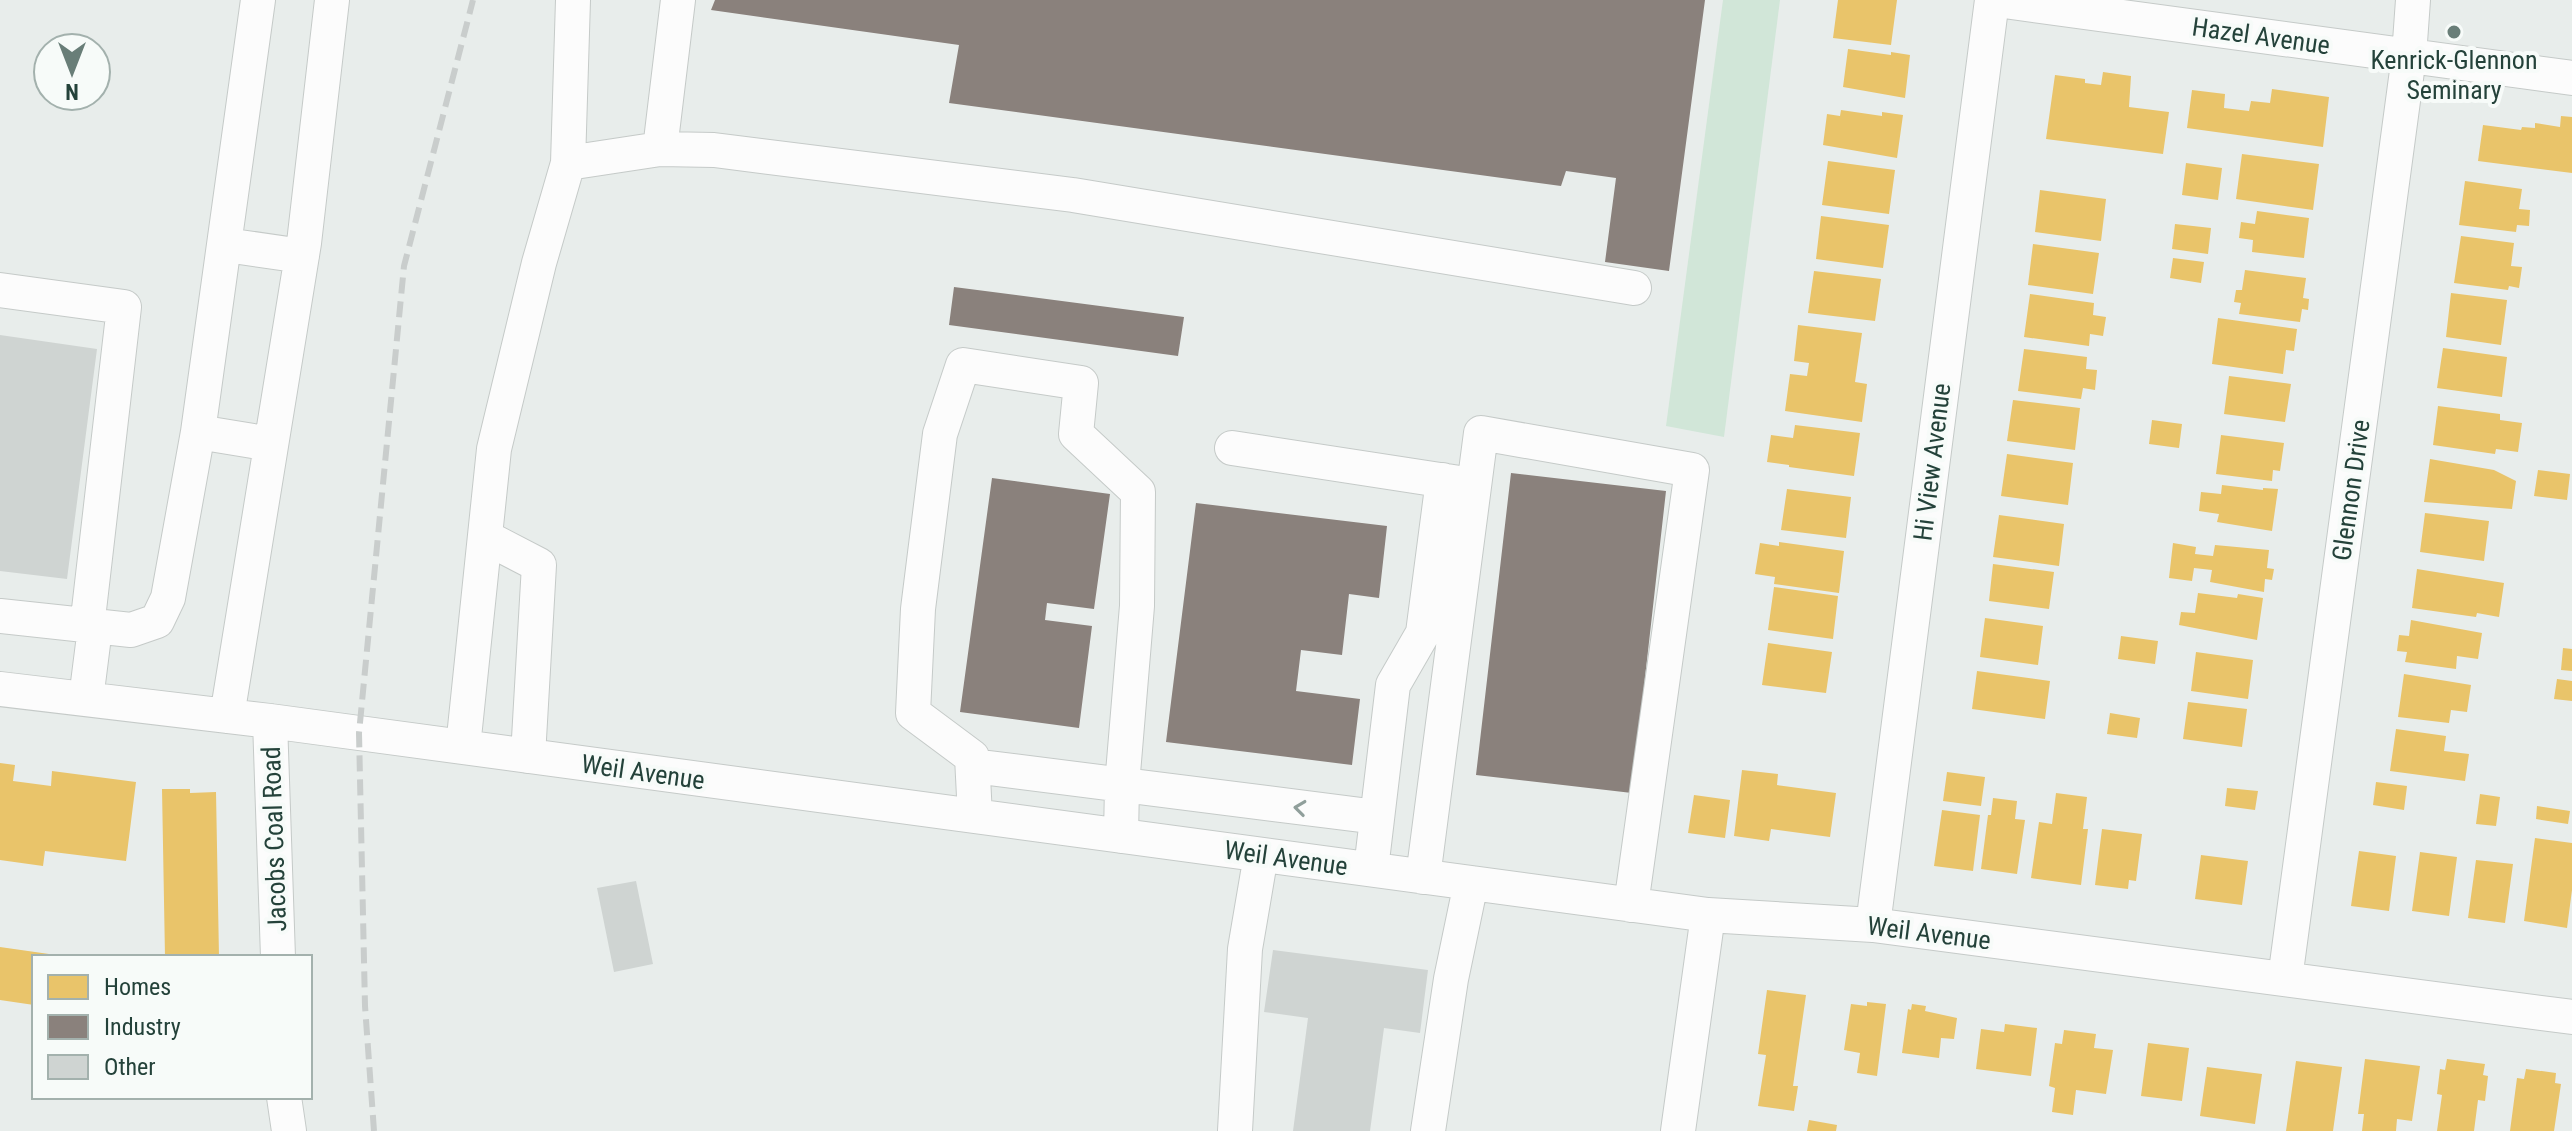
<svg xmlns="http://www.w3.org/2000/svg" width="2572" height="1131" font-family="'Roboto Condensed',sans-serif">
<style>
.green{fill:#d1e6d8}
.homes{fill:#e9c46a}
.industry{fill:#8a817c}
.building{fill:#cfd4d2}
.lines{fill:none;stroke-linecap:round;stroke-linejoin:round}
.minor-casing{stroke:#c5cac8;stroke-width:36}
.minor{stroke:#fcfcfc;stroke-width:34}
.rail{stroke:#c9cdcc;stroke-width:6;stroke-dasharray:16 8;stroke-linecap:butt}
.oneway{stroke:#909f9b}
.poi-dot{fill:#697e78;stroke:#f7fbf9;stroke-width:3}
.labels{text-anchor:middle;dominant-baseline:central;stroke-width:8;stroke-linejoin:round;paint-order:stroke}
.street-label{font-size:26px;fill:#24423a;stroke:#f7fbf9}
.poi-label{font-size:26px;fill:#24423a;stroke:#f7fbf9}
</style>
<rect width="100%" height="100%" fill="#e8edeb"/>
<path class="green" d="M1723,0h57l-56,437 -58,-11z"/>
<path class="homes" d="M1838,0h59l-6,45 -58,-7z
M1848,49l43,6v-3l19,3 -5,43 -62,-11z
M2103,72l28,4 -2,31 40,5 -6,42 -117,-15 9,-64 30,4v4l16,2z
M2272,89l57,8 -6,50 -136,-19 5,-38 33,4 -1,14 25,3 2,-10 19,2z
M1841,110l41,6v-4l21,3 -6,43 -74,-13 4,-31 13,2z
M2561,116l11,1v56l-94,-12 5,-36 38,5 1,-3 13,1v-5l25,4z
M2242,154l77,10 -6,46 -77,-11z
M1828,161l67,9 -6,44 -67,-9z
M2186,163l36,5 -4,32 -36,-5z
M2465,181l57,8 -3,20 11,1 -1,16 -12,-1 -1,7 -57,-7z
M2040,190l66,9 -5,42 -66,-9z
M2257,211l52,7 -5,40 -52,-6 1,-12 -14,-2 2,-16 14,2z
M1821,216l68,9 -6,43 -67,-9z
M2175,224l36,4 -3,26 -36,-5z
M2461,236l53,7 -3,23 11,1 -3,21 -10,-2 -1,4 -54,-7z
M2033,244l66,9 -6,41 -65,-9z
M2173,258l31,4 -3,21 -31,-5z
M2245,270l61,8 -3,20 6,1 -1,11 -6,-1 -2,13 -61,-8 2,-11 -7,-1 2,-12h6z
M1814,271l67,8 -6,42 -67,-8z
M2451,293l56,7 -6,45 -55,-8z
M2030,294l64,9 -1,12 13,2 -3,19 -13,-2 -1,12 -65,-9z
M2218,318l79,11 -3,22 -8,-1 -3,24 -71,-10z
M1798,325l64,8 -7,49 12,2 -5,38 -77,-11 5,-37 17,2 2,-13 -15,-2z
M2443,348l64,9 -5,40 -65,-9z
M2024,349l63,8 -1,12 11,1 -2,20 -12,-2 -2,11 -63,-8z
M2229,376l62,8 -6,38 -61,-8z
M2013,400l67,8 -5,42 -68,-9z
M2438,406l62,8v6l22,3 -4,29 -22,-3 -1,5 -62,-9z
M2152,420l30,4 -3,24 -30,-4z
M1795,425l65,8 -6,43 -65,-9v-2l-22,-3 4,-27 22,3z
M2221,435l63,8 -4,28 -7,-1 -1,11 -56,-7z
M2007,454l66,9 -5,42 -67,-9z
M2430,459l64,11 22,11 -4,28 -88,-7z
M2538,470l32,4 -3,26 -33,-4z
M2222,485l41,5v-2l15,1 -6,42 -55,-9 2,-8 -20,-3 2,-19 20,2z
M1787,489l64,8 -5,41 -65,-8z
M2425,513l64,8 -5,40 -64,-9z
M1999,515l65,9 -5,42 -66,-9z
M1779,542l65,9 -5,42 -65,-9 1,-7 -20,-3 5,-31 19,3z
M2173,543l23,4 -1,7 18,2 2,-11 54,5 -2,18 7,1 -2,11 -7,-1 -1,13 -54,-10 2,-12 -18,-2 -2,13 -23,-3z
M1993,564l61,8 -5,37 -60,-8z
M2417,569l87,14 -5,34 -22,-4 -1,4 -64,-9z
M1774,587l64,9 -5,43 -65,-9z
M2198,593l39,5 1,-4 25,4 -6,42 -78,-15 2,-13 14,1z
M1985,618l58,8 -5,39 -58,-8z
M2411,620l71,13 -4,26 -21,-3 -1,13 -51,-7 2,-10 -10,-1 2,-16 10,1z
M2121,636l37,5 -3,23 -37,-5z
M1768,643l64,9 -6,41 -64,-8z
M2563,648l9,1v22l-11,-1z
M2196,652l57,8 -5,39 -57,-8z
M1977,671l73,10 -5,38 -73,-10z
M2404,674l67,11 -4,27 -16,-2 -2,13 -51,-6z
M2557,679l15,2v20l-18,-2z
M2188,702l59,7 -5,38 -59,-8z
M2110,713l30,5 -3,20 -30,-4z
M2396,729l50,7 -2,15 25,3 -4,27 -75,-10z
M0,763l15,2 -2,16 38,5 1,-15 84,11 -10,79 -81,-10 -2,15 -43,-6z
M1742,770l36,4 -1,11 59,8 -6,44 -59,-8 -2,12 -35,-5z
M1947,772l38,5 -4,29 -38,-5z
M2376,782l31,4 -3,24 -31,-5z
M2227,788l31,3 -3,19 -30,-4z
M162,789h28v4l26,-1 3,165h-54z
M2056,793l31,4 -4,32h5l-7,56 -50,-7 8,-56 13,2z
M2480,794l20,3 -4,29 -20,-2z
M1694,795l36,5 -5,38 -37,-5z
M1993,798l24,3 -2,18 10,1 -8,54 -36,-5 7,-54h3z
M2537,806l33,5 -2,13 -32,-5z
M1942,810l38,5 -7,56 -39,-5z
M2102,829l40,5 -6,47 -7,-1 -1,9 -33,-4z
M2535,838l37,5v47l-5,38 -43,-7z
M2359,851l37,5 -7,55 -38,-5z
M2420,852l37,5 -8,59 -37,-5z
M2201,855l47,6 -6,44 -47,-6z
M2476,860l37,4 -8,59 -37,-5z
M0,947l56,8v2h-22v48l-34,-5z
M1767,990l39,5 -13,91h5l-4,25 -36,-5 8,-51 -8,-1z
M1867,1002l19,2 -9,72 -20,-3 3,-20 -16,-3 7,-46 16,2z
M1912,1004l14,2 -1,5 32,7 -3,21 -13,-1 -2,20 -37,-5 6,-44 3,1z
M2005,1024l32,4 -6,48 -55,-7 5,-40 23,3z
M2064,1030l32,4 -2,14 19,2 -7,44 -30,-4 -3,25 -21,-3 3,-24 -6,-2 6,-43 7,1z
M2148,1043l41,5 -7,53 -41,-5z
M2365,1059l55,7 -8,55 -15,-2 -1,12h-34l2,-17h-6z
M2447,1059l38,5 -2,11 5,1 -3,25 -7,-1 -4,31h-37l5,-36 -5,-1 3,-25 5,1z
M2296,1061l46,6 -9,64h-47z
M2207,1067l55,7 -7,50 -55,-8z
M2526,1069l30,4 -1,10 6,1 -7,47h-44l7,-53 7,1z
M1809,1120l28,5 -1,6h-29z"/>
<path class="industry" d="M715,0h990l-36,271 -64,-9 11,-84 -50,-7 -5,15 -612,-83 10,-58 -248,-35z
M954,287l230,30 -6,39 -229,-31z
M1511,473l155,18 -34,302 -156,-18z
M992,478l118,16 -16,115 -47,-6 -2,17 47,6 -13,102 -119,-16z
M1196,503l191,23 -8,72 -30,-4 -7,61 -41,-5 -5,41 64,8 -8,66 -186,-23z"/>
<path class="building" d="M0,335l97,14 -30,230 -67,-8z
M636,881l17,83 -39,8 -17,-84z
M1273,950l155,20 -8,63 -36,-5 -14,103h-77l15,-113 -44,-6z"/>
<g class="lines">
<defs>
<path id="minor" d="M1997,0l575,78
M660,149l18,-149
M568,163l5,-163
M226,245l76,11
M0,290l124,17 -37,320
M198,432l73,12
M1232,448l234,36
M485,537l54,28 -11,191
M0,616l131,14 26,-9 11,-23 30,-166 60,-432
M0,689l270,32 1438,194 165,10 699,92
M86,699l9,-71
M227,716l77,-473 28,-243
M270,721l8,236
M463,747l31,-298 45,-186 29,-100 92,-14 54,1 359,45 561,93
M973,766l404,51
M975,816l-3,-59 -59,-44 5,-104 22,-175 23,-69 118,18 -5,51 62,58 -1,114 -15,179 -1,51
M1371,869l22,-184 30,-52 20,-153
M1423,877l58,-444 211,37 -61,435
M1873,925l119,-925
M2285,979l124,-923 4,-56
M284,1097l5,34
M1235,1131l10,-182 16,-94
M1428,1131l23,-152 20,-96
M1678,1131l30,-216"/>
</defs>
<use href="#minor" class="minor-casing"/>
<use href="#minor" class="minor"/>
<path class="rail" d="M374,1131l-9,-125 -6,-273 45,-467 69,-266"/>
</g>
<defs><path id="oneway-chevron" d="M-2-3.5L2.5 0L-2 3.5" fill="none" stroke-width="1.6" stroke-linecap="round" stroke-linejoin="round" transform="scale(2)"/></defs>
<use class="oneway" href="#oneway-chevron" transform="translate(1300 808) rotate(-173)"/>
<circle class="poi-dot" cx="2454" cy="32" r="8"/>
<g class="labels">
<g class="street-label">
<text transform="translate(2261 36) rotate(8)">Hazel Avenue</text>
<text transform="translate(1932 462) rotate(-83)">Hi View Avenue</text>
<text transform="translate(2351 490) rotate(-82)">Glennon Drive</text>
<text transform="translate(643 772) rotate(8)">Weil Avenue</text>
<text transform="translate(274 839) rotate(-92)">Jacobs Coal Road</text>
<text transform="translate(1286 858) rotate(8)">Weil Avenue</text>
<text transform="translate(1929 933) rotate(7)">Weil Avenue</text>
</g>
<g class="poi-label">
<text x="2454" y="60">Kenrick-Glennon<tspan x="2454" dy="30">Seminary</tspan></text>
</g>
</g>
<rect x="32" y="955" width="280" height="144" fill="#f7fbf9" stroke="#a3b1ad" stroke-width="2"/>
<rect x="48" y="975" width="40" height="24" fill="#e9c46a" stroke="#a3b1ad" stroke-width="2"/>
<text x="104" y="995" font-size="24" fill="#24423a">Homes</text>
<rect x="48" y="1015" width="40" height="24" fill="#8a817c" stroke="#a3b1ad" stroke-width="2"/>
<text x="104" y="1035" font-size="24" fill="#24423a">Industry</text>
<rect x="48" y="1055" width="40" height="24" fill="#cfd4d2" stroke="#a3b1ad" stroke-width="2"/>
<text x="104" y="1075" font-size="24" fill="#24423a">Other</text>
<g transform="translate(72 72) rotate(180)"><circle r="38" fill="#f7fbf9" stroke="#a3b1ad" stroke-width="2"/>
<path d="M0-6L14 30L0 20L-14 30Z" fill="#697e78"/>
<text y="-12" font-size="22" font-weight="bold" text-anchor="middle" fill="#24423a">N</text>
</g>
</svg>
